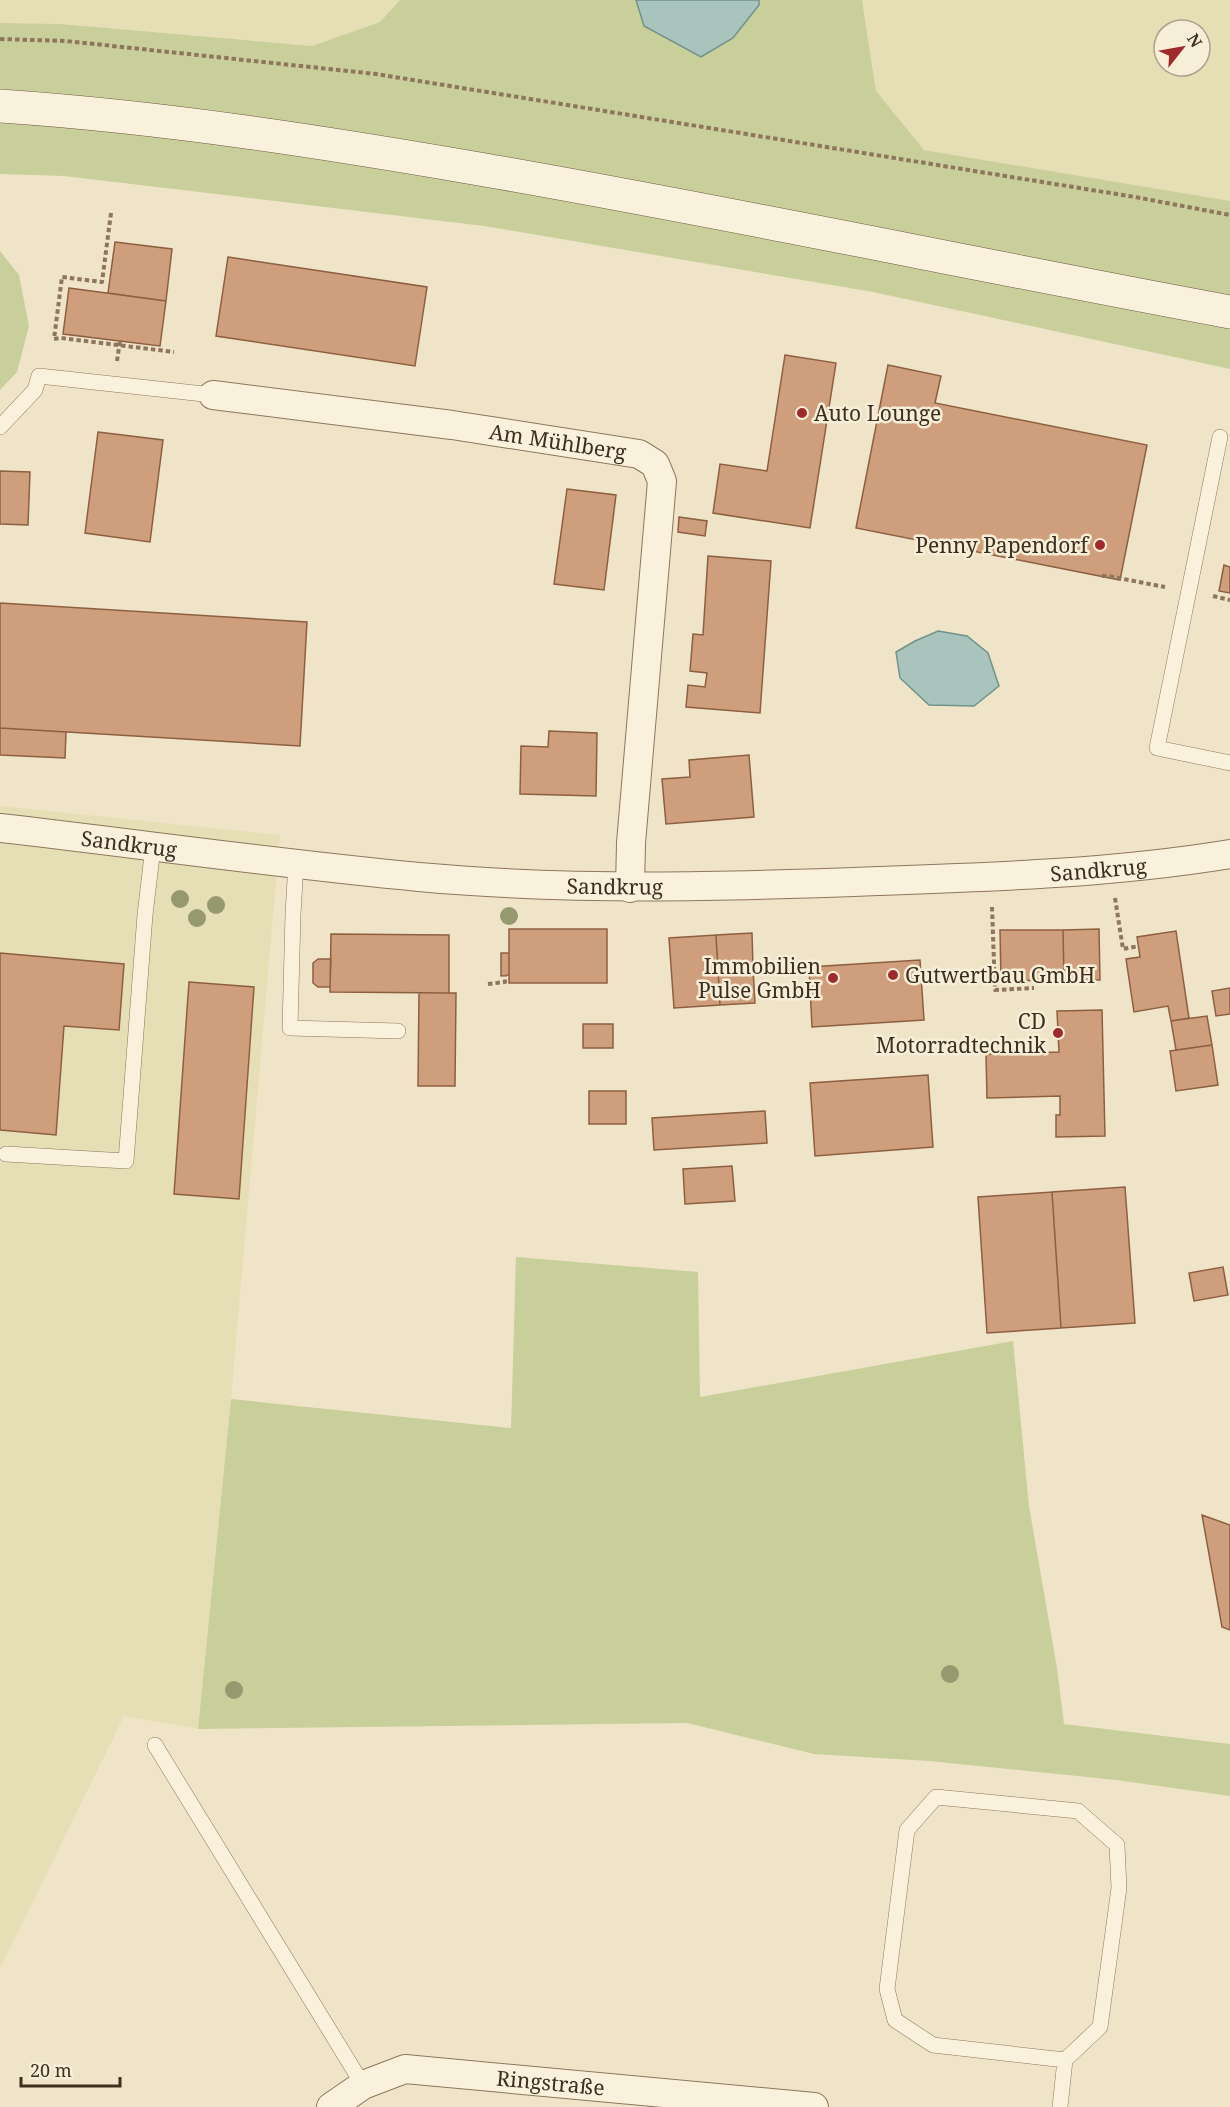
<svg xmlns="http://www.w3.org/2000/svg" width="1230" height="2107" font-family="'Noto Serif',serif">
<style>
.farmland{fill:#e6deb5;fill-rule:evenodd}
.green{fill:#c9cf9b}
.water{fill:#a9c4bc;stroke:#6f938a;stroke-width:1.5}
.building{fill:#cf9f7d;stroke:#8d5f41;stroke-width:1.5}
.lines{fill:none;stroke-linecap:round;stroke-linejoin:round}
.service-casing{stroke:#8d765c;stroke-width:16}
.minor-casing{stroke:#8d765c;stroke-width:30}
.secondary-casing{stroke:#6f573f;stroke-width:34}
.path{stroke:#8d765c;stroke-width:4;stroke-dasharray:4.5 3;stroke-linecap:butt}
.service{stroke:#faf1dc;stroke-width:15}
.minor{stroke:#faf1dc;stroke-width:28}
.secondary{stroke:#faf1dc;stroke-width:33}
.tree{fill:#96986f}
.poi-dot{fill:#9e2a2b;stroke:#f7eed8;stroke-width:2}
.labels{text-anchor:middle;dominant-baseline:central;stroke-width:5;stroke-linejoin:round;paint-order:stroke}
.poi-label{font-size:21px;fill:#3d2e20;stroke:#f7eed8;text-anchor:end}
.street-label{font-size:21px;fill:#3d2e20;stroke:#f7eed8}
</style>
<rect width="100%" height="100%" fill="#f0e4c8"/>
<path class="farmland" d="M0,0h400l-20,22 -68,24 -251,-22 -61,-1z
M862,0h368v201l-306,-51 -48,-59zM1164,30h36v36h-36z
M0,806l280,29 -49,564 -33,330 -74,-13 -124,253z"/>
<path class="green" d="M400,0h462l14,91 48,59 306,51v168l-357,-77 -389,-66 -420,-50 -64,-2v-151l61,1 251,22 68,-24z
M0,251l19,24 10,51 -12,46 -17,18z
M516,1257l182,15 2,125 313,-56 16,165 28,162 7,56 166,20v52l-114,-16 -187,-19 -115,-7 -127,-31 -489,6 33,-330 280,29z"/>
<path class="water" d="M636,0h123v5l-26,33 -32,19 -57,-31z
M938,631l29,5 21,17 11,33 -25,20 -45,-1 -29,-27 -4,-26 19,-11z"/>
<path class="building" d="M115,242l57,7 -6,52 -58,-8z
M228,257l199,30 -12,79 -199,-30z
M69,288l97,13 -6,45 -97,-12z
M785,355l51,8 -26,165 -97,-15 7,-49 47,7z
M888,365l53,11 -6,27 212,42 -27,135 -264,-52z
M98,432l65,8 -13,102 -65,-9z
M0,471l30,1 -2,53 -28,-1z
M567,489l49,6 -12,95 -50,-6z
M679,517l28,4 -2,15 -27,-4z
M708,556l63,5 -11,152 -74,-6 2,-22 17,2 2,-14 -17,-2 3,-37 10,1z
M1224,565l6,2v26l-11,-2z
M0,603l307,19 -7,124 -300,-18z
M0,728l66,4 -1,26 -65,-3z
M549,731l48,2 -1,63 -76,-2 1,-48 27,1z
M749,755l5,62 -88,7 -4,-45 28,-2 -1,-17z
M509,929h98v54h-98z
M1099,929l1,51h-36l-1,-50z
M1000,930h63l1,50 -63,1z
M1176,931l13,87 -18,3 -3,-15 -34,6 -8,-53 14,-2 -3,-20z
M752,933l1,35 -35,2 -2,-35z
M331,934l118,1v58l-119,-1z
M716,935l4,70 -46,3 -5,-70z
M0,953l124,11 -5,66 -55,-4 -8,109 -56,-5z
M501,953h8v22l-8,1z
M318,959h13l-1,28h-12l-5,-4v-20z
M920,960l4,60 -112,7 -3,-60z
M753,968l2,35 -35,2 -2,-35z
M189,982l65,5 -15,212 -65,-5z
M1230,988v26l-14,2 -4,-25z
M419,993h37l-1,93h-37z
M1102,1010l3,126 -49,1v-22h4v-19l-73,2 -1,-44 73,-2 -2,-41z
M1207,1016l5,29 -36,5 -5,-29z
M583,1024h30v24h-30z
M1212,1045l6,40 -42,6 -6,-40z
M928,1075l5,72 -118,9 -5,-73z
M589,1091h37v33h-37z
M765,1111l2,32 -113,7 -2,-32z
M732,1166l3,35 -50,3 -2,-35z
M1125,1187l10,136 -74,5 -9,-136z
M1052,1192l9,136 -74,5 -9,-136z
M1223,1267l5,28 -34,6 -5,-28z
M1202,1515l28,10v105l-8,-3z"/>
<g class="lines">
<defs>
<path id="service" d="M0,427l35,-37 4,-14 174,19
M1220,437l-63,311 73,15
M296,863l-3,51 -3,114 108,3
M6,1154l120,7 19,-246 8,-68
M155,1745l208,340
M1060,2107l5,-47 35,-33 19,-139 -2,-43 -39,-34 -142,-14 -29,33 -20,159 8,31 38,25 132,15"/>
<g id="minor">
<path id="s1" d="M213,395l239,30 187,29 16,10 7,17 -31,362 -1,45"/>
<path id="s2" d="M0,828c140,16 279,36 419,49 153,14 306,10 459,4 117,-4 236,-8 352,-27"/>
<path id="s3" d="M331,2107l32,-22 42,-16 409,38"/>
</g>
<path id="secondary" d="M0,106c163,11 324,36 485,64 249,43 496,96 745,142"/>
</defs>
<use href="#service" class="service-casing"/>
<use href="#minor" class="minor-casing"/>
<use href="#secondary" class="secondary-casing"/>
<path class="path" d="M0,39l66,2 310,33 759,123 95,18
M111,213l-9,69 -40,-5 -8,62 7,-1 113,14
M117,361l3,-20
M1102,576h6l57,11
M1213,596l17,4
M1115,898l8,51 16,-3
M992,907l3,83 39,-2
M488,984l17,-2v-7"/>
<use href="#service" class="service"/>
<use href="#minor" class="minor"/>
<use href="#secondary" class="secondary"/>
</g>
<g class="tree">
<circle cx="180" cy="899" r="9"/>
<circle cx="216" cy="905" r="9"/>
<circle cx="509" cy="916" r="9"/>
<circle cx="197" cy="918" r="9"/>
<circle cx="950" cy="1674" r="9"/>
<circle cx="234" cy="1690" r="9"/>
</g>
<g class="poi-dot">
<circle cx="802" cy="413" r="6"/>
<circle cx="1100" cy="545" r="6"/>
<circle cx="893" cy="975" r="6"/>
<circle cx="833" cy="978" r="6"/>
<circle cx="1058" cy="1033" r="6"/>
</g>
<g class="labels">
<g class="poi-label">
<text x="814" y="413" text-anchor="start">Auto Lounge</text>
<text x="1088" y="545">Penny Papendorf</text>
<text x="821" y="966">Immobilien<tspan x="821" dy="24">Pulse GmbH</tspan></text>
<text x="905" y="975" text-anchor="start">Gutwertbau GmbH</text>
<text x="1046" y="1021">CD<tspan x="1046" dy="24">Motorradtechnik</tspan></text>
</g>
<g class="street-label">
<text stroke="none"><textPath href="#s1" startOffset="348">Am Mühlberg</textPath></text>
<text stroke="none"><textPath href="#s2" startOffset="130">Sandkrug</textPath></text>
<text stroke="none"><textPath href="#s2" startOffset="1102">Sandkrug</textPath></text>
<text stroke="none"><textPath href="#s2" startOffset="618">Sandkrug</textPath></text>
<text stroke="none"><textPath href="#s3" startOffset="230">Ringstraße</textPath></text>
</g>
</g>
<g transform="translate(1182 48) rotate(59)"><circle r="28" fill="#f7eed8" stroke="#ada18e" stroke-width="1.5"/>
<path d="M0-4.5L10 22L0 15L-10 22Z" fill="#9e2a2b"/>
<text y="-9" font-size="16" font-weight="bold" text-anchor="middle" fill="#3d2e20">N</text>
</g>
<path d="M21 2077v9h99v-9" fill="none" stroke="#3d2e20" stroke-width="3"/>
<text x="30" y="2077" font-size="18" fill="#3d2e20" stroke="#f7eed8" stroke-width="4.5" paint-order="stroke">20 m</text>
</svg>
